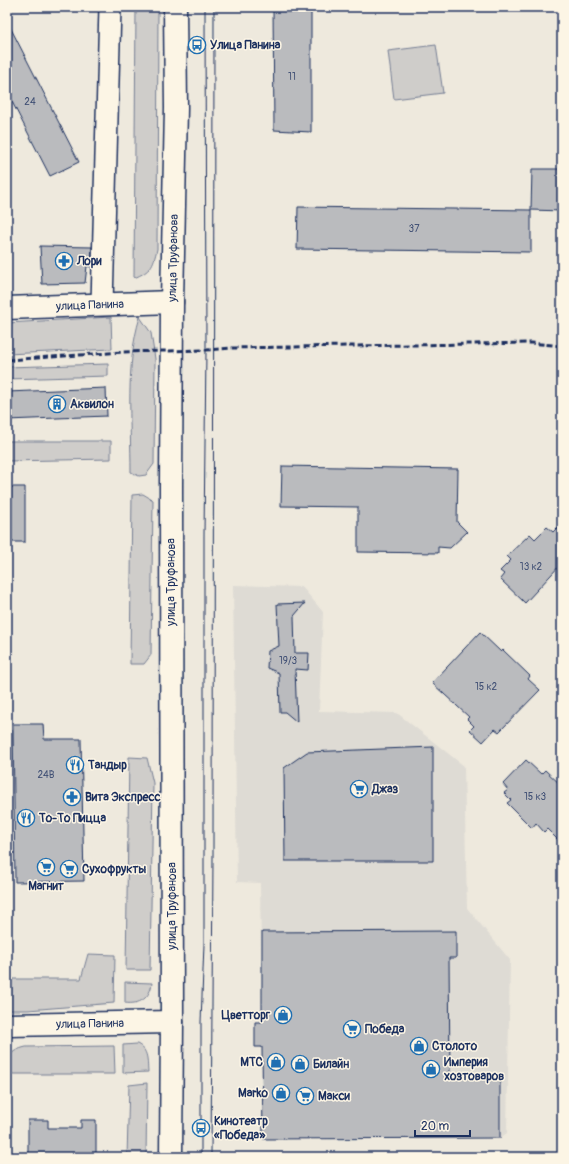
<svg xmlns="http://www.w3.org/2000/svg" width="569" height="1164" font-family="Pangolin,sans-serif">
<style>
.built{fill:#dedbd4}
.green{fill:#cfcdca;stroke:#757e94}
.building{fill:#babbbe;stroke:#1b2f5e}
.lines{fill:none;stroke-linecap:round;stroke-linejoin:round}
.street-casing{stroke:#1b2f5e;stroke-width:24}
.secondary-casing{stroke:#1b2f5e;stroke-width:25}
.street{stroke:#fcf5e5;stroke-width:21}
.secondary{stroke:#fcf5e5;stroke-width:22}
.tram{stroke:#1b2f5e;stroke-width:1}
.rail{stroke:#1b2f5e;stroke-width:3;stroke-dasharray:6 3;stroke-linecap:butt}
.labels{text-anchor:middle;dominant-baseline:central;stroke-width:3;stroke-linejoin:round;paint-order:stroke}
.number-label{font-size:10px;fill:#435276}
.poi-label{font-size:12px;font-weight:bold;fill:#1b2f5e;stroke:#fcf5e5;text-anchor:start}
.street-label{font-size:12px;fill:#1b2f5e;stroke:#fcf5e5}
</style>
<rect width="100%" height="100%" fill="#eee9dd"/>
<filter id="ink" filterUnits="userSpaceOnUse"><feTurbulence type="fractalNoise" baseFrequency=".025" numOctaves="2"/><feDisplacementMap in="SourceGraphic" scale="8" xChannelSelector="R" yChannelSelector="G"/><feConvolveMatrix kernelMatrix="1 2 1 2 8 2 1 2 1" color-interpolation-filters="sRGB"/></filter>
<g filter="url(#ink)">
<path class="built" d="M233,585l69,2 21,25 -4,99 78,2 67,53 3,142 43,52 -3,173 -7,5 -237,1 -1,-91 -7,-1v-25h7l-2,-139 -23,-1z"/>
<path class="green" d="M136,7h22l-1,242c-4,17 -6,22 -23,29z
M436,45l7,48 -49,6 -6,-48z
M111,317l1,32 -105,5v-31z
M140,317l11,16 4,26 -1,105 -8,11 -7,1 -8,-4c0,-51 -6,-106 9,-155z
M108,364v12l-101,3v-12z
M7,441h104v18l-104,2z
M143,494l10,6 -2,155 -7,9h-14l2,-169z
M129,757l18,1 6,25 -3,187h-24z
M88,954l27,1 -1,48 -86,7h-21v-31h74z
M125,982l27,1c-2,15 -12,22 -27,20z
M137,1044c12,6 10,17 11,28l-25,1v-28z
M114,1046l1,28h-108c0,-17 2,-23 19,-27z
M147,1083l-1,74h-19l2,-72z"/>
<path class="building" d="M273,7h38v125l-37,-2z
M7,21l72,141 -29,14 -43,-84z
M532,169h30v42l-31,-1z
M298,207l233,3v42l-234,-3z
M40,246l52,1 -1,20 -4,-1 -2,17 -43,1z
M106,388l1,28 -100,4v-28z
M282,466l176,3 -1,53 10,10 -17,16 -12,-1v6l-80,-1v-45l-77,-1z
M7,487h18v55h-18z
M562,523v40l-37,40 -25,-24 4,-5 -4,-3 11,-11 -4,-4 23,-22 5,5 12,-12 6,5z
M305,603l-11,13 1,37h14l-1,17 -13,-1 2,53 -12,-10h-5l-1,-39 -12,-5 1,-17 11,-5 -2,-42z
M480,632l21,20 2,-2 27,26 -2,3 12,11 -41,42 -4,-3 -12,13 -13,-12 4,-4 -7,-7 2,-2 -37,-34z
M13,724h30l1,15h37l3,142 -69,1z
M433,747v114h-148l-1,-93 23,-16z
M526,760l15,14 4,-4 17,16v58l-15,-15 -3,3 -8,-9 -4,5 -25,-25 4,-3 -7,-7 4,-3 -5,-6z
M456,931v27h-7l1,117h50v63l-237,1 -1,-92h-7v-25h7v-90z
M28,1120h20v8h33v-8h15v37h-68z"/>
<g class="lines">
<defs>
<path id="street" d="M102,304l8,-297"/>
<g id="secondary">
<path id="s1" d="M7,308l165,-6"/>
<path id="s2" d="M7,1025l165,-3"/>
<path id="s3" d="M171,1157l1,-135 -1,-535 1,-185 4,-194 -1,-101"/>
</g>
</defs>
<use href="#street" class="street-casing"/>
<use href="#secondary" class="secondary-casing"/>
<use href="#street" class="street"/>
<use href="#secondary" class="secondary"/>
<path class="tram" d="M201,1157v-135l3,-78v-408l2,-186 -1,-343
M211,1157l2,-300 1,-850"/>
<path class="rail" d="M7,360l116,-8 83,-2 27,-2 298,-5 31,3"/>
</g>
</g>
<defs>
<symbol id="bus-ring" viewBox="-11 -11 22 22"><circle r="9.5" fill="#fcf5e5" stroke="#1f6fb2" stroke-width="1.5"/><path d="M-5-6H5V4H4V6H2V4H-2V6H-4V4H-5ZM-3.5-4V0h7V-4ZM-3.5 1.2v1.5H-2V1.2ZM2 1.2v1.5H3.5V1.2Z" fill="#1f6fb2"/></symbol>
<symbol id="pharmacy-ring" viewBox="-11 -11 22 22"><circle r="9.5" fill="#fcf5e5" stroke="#1f6fb2" stroke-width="1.5"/><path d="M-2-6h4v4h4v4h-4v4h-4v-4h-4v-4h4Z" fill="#1f6fb2"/></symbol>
<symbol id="building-ring" viewBox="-11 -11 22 22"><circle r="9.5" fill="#fcf5e5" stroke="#1f6fb2" stroke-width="1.5"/><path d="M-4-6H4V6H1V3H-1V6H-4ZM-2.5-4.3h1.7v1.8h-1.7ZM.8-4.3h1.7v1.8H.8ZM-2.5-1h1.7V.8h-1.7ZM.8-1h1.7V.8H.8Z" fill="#1f6fb2"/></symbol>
<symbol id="restaurant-ring" viewBox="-11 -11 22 22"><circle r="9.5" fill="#fcf5e5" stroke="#1f6fb2" stroke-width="1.5"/><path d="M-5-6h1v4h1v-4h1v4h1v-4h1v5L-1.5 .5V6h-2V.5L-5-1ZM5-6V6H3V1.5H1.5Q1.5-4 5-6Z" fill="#1f6fb2"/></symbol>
<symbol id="supermarket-ring" viewBox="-11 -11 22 22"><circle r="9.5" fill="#fcf5e5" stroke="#1f6fb2" stroke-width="1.5"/><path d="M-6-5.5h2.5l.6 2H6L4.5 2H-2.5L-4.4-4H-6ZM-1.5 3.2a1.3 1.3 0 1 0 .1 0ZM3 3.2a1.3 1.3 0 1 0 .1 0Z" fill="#1f6fb2"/></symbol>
<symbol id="shop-ring" viewBox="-11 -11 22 22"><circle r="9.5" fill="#fcf5e5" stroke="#1f6fb2" stroke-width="1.5"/><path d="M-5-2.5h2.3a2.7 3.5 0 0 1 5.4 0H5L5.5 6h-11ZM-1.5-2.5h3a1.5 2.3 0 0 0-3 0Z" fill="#1f6fb2"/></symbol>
</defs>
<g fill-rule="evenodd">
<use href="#bus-ring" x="187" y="35" width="20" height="20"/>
<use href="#pharmacy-ring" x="54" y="251" width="20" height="20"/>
<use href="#building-ring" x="47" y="394" width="20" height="20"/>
<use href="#restaurant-ring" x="65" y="755" width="20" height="20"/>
<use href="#supermarket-ring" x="349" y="779" width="20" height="20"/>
<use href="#pharmacy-ring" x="62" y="787" width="20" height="20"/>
<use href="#restaurant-ring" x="16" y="808" width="20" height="20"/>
<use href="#supermarket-ring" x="36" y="857" width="20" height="20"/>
<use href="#supermarket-ring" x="59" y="859" width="20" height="20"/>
<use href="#shop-ring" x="273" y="1005" width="20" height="20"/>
<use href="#supermarket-ring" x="342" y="1019" width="20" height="20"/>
<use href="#shop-ring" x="409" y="1036" width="20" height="20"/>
<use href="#shop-ring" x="266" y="1052" width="20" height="20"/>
<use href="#shop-ring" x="290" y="1054" width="20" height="20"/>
<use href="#shop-ring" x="421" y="1059" width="20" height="20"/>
<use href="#shop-ring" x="271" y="1083" width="20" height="20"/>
<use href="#supermarket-ring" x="295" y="1086" width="20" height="20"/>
<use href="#bus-ring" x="191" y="1118" width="20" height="20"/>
</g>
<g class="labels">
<g class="number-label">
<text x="292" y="77">11</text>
<text x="30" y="102">24</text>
<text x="414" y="229">37</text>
<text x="531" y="567">13 к2</text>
<text x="288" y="661">19/3</text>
<text x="486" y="687">15 к2</text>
<text x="46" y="775">24В</text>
<text x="535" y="797">15 к3</text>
</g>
<g class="poi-label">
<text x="210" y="45">Улица Панина</text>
<text x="77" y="261">Лори</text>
<text x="70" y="404">Аквилон</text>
<text x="88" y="765">Тандыр</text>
<text x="372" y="789">Джаз</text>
<text x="85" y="797">Вита Экспресс</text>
<text x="39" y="818">То-То Пицца</text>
<text x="82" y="869">Сухофрукты</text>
<text x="46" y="886" text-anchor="middle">Магнит</text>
<text x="270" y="1015" text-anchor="end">Цветторг</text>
<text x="365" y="1029">Победа</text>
<text x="432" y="1046">Столото</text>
<text x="263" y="1062" text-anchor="end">МТС</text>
<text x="444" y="1062">Империя<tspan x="444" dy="14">хозтоваров</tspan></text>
<text x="313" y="1064">Билайн</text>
<text x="268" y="1093" text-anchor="end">Marko</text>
<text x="318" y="1096">Макси</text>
<text x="214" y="1121">Кинотеатр<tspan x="214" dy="14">«Победа»</tspan></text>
</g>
<g class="street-label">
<text stroke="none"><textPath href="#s3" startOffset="899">улица Труфанова</textPath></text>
<text stroke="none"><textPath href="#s1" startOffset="83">улица Панина</textPath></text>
<text transform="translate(171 582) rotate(-90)">улица Труфанова</text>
<text transform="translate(172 906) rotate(-90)">улица Труфанова</text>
<text stroke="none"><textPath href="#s2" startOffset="83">улица Панина</textPath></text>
</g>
</g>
<rect width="569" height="1164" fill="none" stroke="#fcf5e5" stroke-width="24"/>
<rect x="12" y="12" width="545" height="1140" fill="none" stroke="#1b2f5e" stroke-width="1.5" filter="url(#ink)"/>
<path d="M415 1130v6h55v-6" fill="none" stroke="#1b2f5e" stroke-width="2"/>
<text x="421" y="1130" font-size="12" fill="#1b2f5e" stroke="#fcf5e5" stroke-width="3" paint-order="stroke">20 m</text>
</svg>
